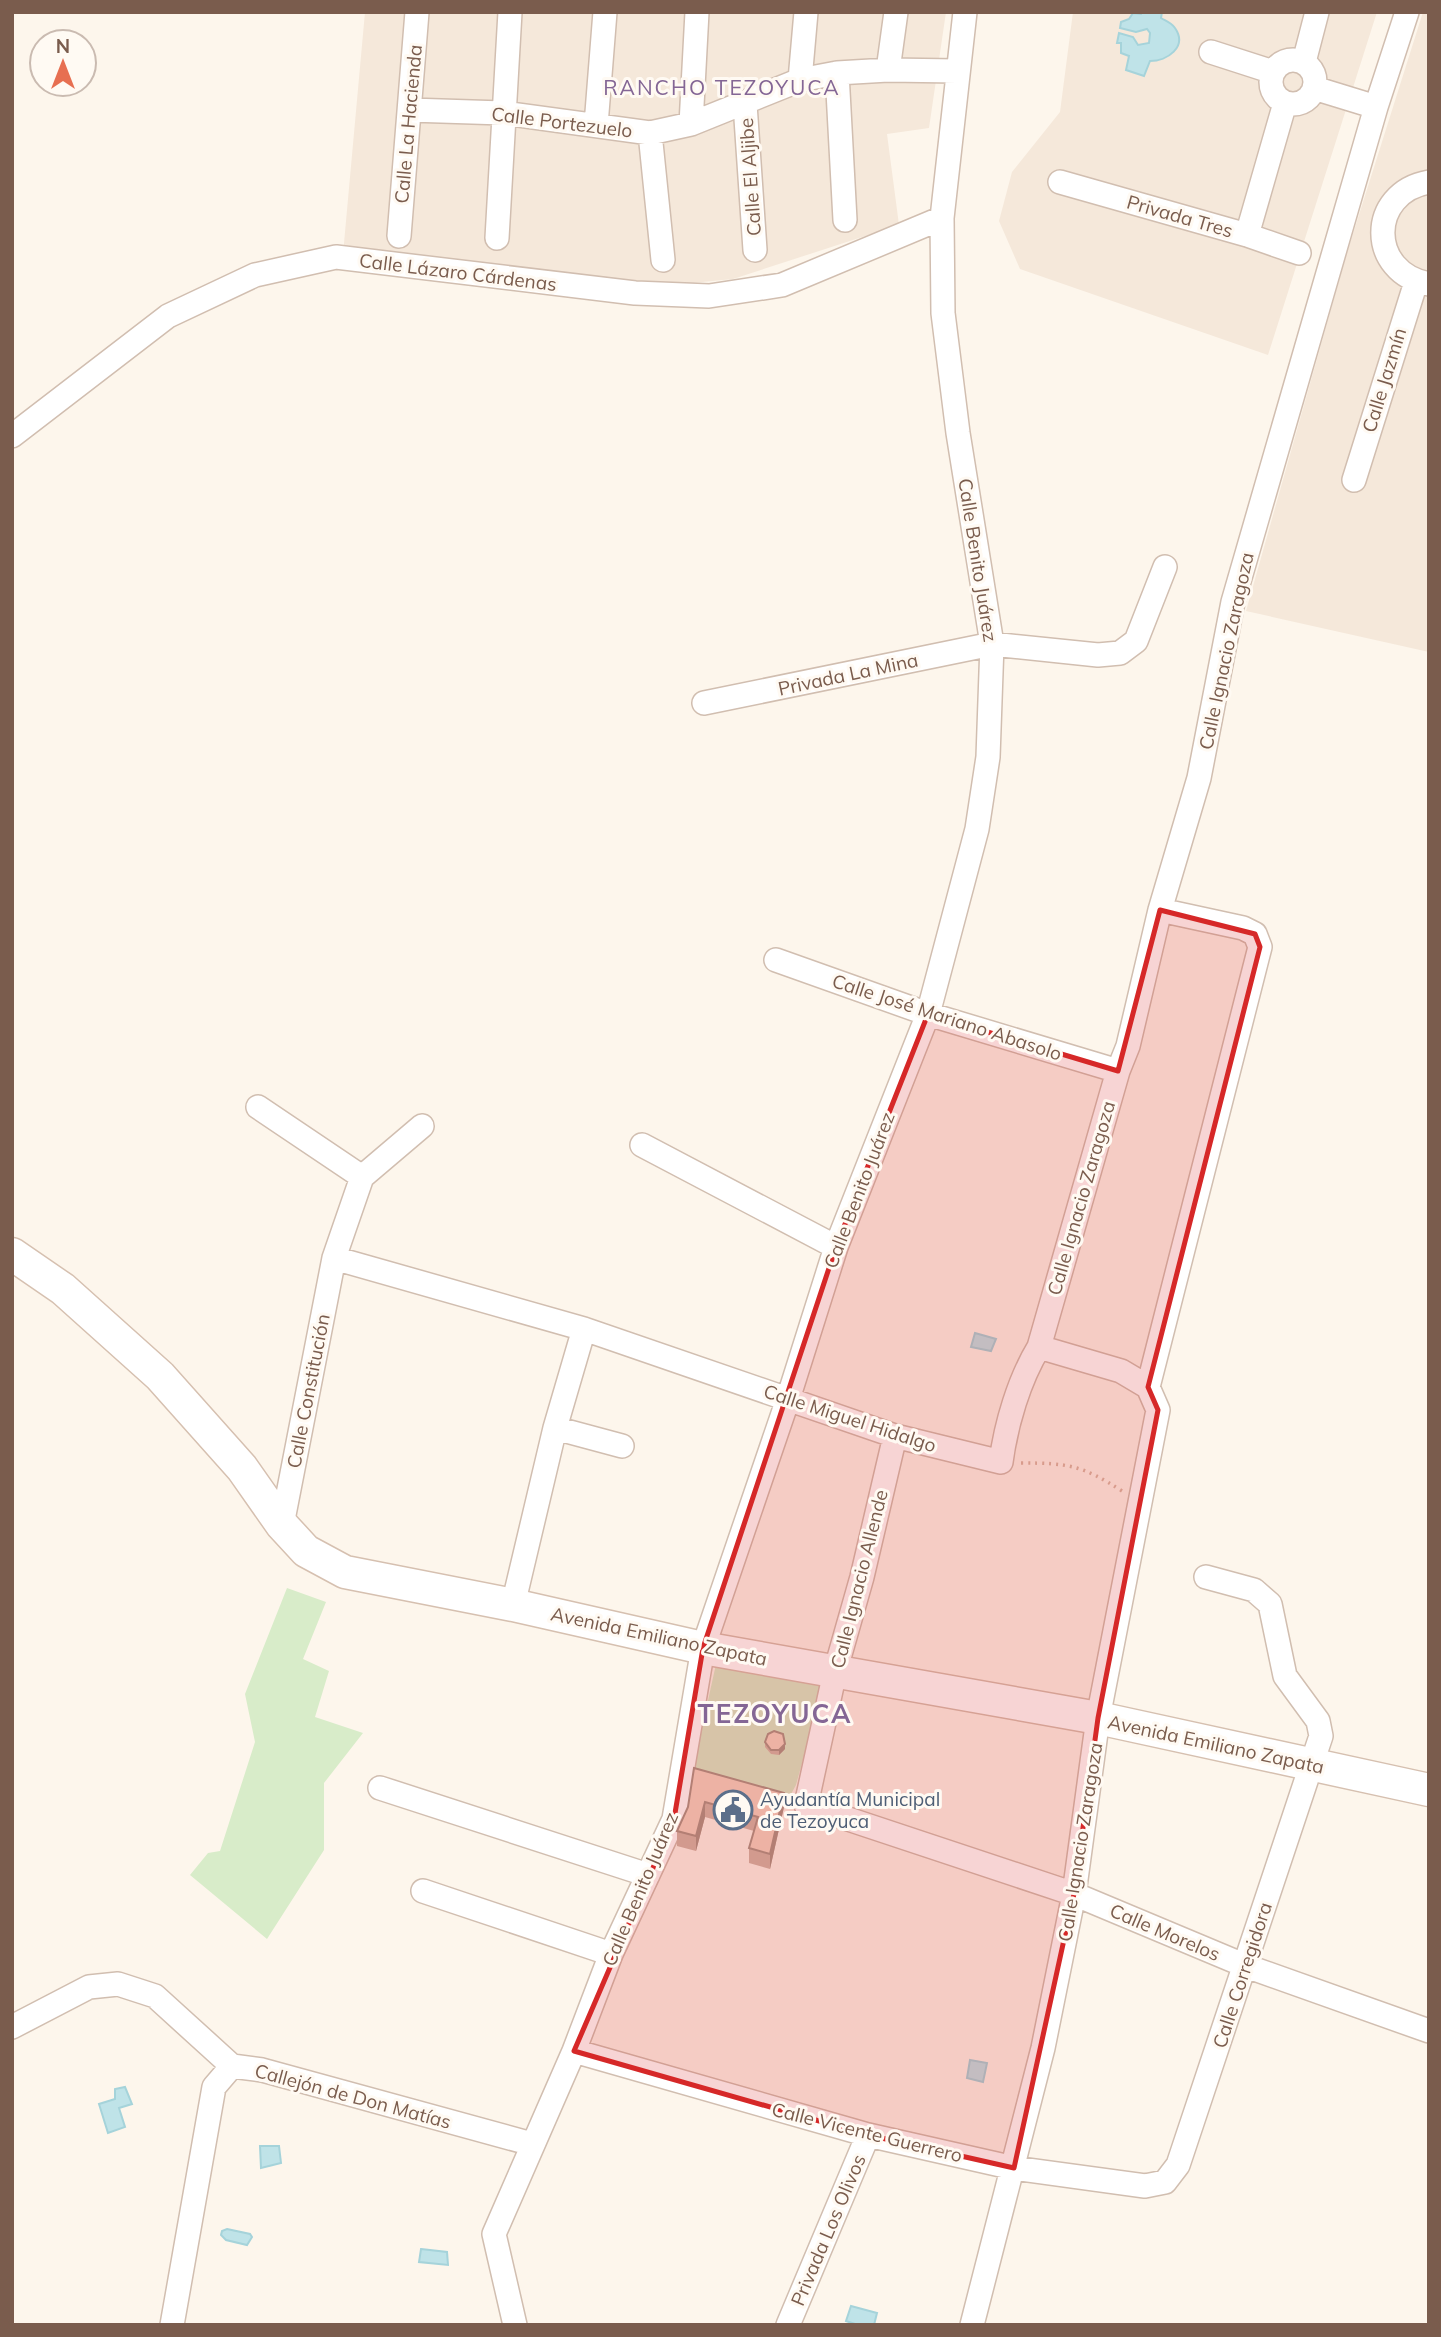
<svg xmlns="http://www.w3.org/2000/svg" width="1441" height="2337" font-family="Mulish,sans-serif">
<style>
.residential{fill:#f5e8da}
.green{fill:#d8ecc9}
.water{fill:#bfe3e8;stroke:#a5d3da;stroke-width:2}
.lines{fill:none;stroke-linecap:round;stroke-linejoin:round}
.street-casing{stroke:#d1beb0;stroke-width:26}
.secondary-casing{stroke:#d6c0b0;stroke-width:35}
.path{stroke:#d9b8a5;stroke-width:3.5;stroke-dasharray:2 5;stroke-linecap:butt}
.street{stroke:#fff;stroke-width:23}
.secondary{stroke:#fff;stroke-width:32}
.wall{fill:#d1b7a8}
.shaded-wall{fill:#aa9588}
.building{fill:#f3d5c3;stroke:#aa9588;stroke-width:2}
.marked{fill:#d62828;fill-opacity:0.2;stroke:#d62828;stroke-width:5;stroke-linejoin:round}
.labels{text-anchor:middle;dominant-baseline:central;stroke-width:6;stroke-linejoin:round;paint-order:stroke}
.street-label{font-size:19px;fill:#7a5c4d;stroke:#fffaf3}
.service-label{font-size:19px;fill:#4e5e75;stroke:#fffaf3;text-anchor:start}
.neighbourhood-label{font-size:21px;letter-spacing:2px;fill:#846695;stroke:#fffaf3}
.district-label{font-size:26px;font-weight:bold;letter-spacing:2px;fill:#846695;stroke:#fffaf3}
</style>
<rect width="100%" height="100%" fill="#fdf6ec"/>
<path class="residential" d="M365,12h581l-17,116 -42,6 12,91 -166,54 -61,6 -329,-31z
M1073,12h304l-109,343 -248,-86 -21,-48 13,-49 48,-60z
M1423,12h6v640l-183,-41 100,-355z"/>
<path class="green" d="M287,1588l39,14 -23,57 26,12 -14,46 48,16 -39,50v67l-57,89 -77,-64 18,-22 12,-2 35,-109 -10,-48z
M716,1664l108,20 -28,101 -12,22 -94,-25z"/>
<path class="water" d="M1142,12h20l-1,6c5,3 11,5 14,10 13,19 -8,33 -25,33l-6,15 -18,-6 3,-14 -8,-3v-10h-4l2,-10 14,4 5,8 11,-2 1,-10 -3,-4 -11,3 -16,-4 1,-6 8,-3 4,-6 8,1z
M975,1333l21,6 -5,12 -20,-4z
M970,2060l17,3 -4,19 -16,-4z
M125,2087l7,17 -13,4 6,19 -17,6 -9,-29 16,-5v-10z
M260,2146h19l2,17 -20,5z
M227,2229l23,5 2,3 -5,8 -21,-5 -5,-5 1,-4z
M421,2249l26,3 1,13 -29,-3z
M851,2306l26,7 -3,12h-16l-12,-4z"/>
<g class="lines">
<defs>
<path id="street" d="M1211,52l62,20
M1271 82a22 22 0 1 1 44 0a22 22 0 1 1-44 0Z
M1304,62l13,-50
M888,70l8,-58
M837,73l8,147
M800,80l6,-68
M1314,88l62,19
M745,104l10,146
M410,110l93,3 147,20 41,-9 109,-44 37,-7 51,-3 69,1
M691,124l6,-112
M596,125l9,-113
M650,133l13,127
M1060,182l187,53 52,18
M1429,182c-62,11 -61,91 0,102
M1247,235l38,-132
M399,236l18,-224
M497,238l13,-226
M12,436l156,-120 87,-41 81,-18 299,36 74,3 73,-11 160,-67
M1354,480l62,-198
M704,703l288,-59 106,11 22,-2 16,-12 29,-74
M776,960l152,54 190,57
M258,1107l104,70
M642,1145l194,102
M334,1258l250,71 311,107 106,26c5,-38 18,-82 38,-115l79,-276 10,-25 32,-136 39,-132 34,-176 143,-495 31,-95
M1148,1387l112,-440 -5,-13 -12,-6 -83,-18
M555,1428l67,18
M895,1436l-33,141 -27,95 -29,133 268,89 172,72 183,65
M282,1525l52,-267 28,-81 60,-51
M513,1605l42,-177 29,-99
M380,1788l268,87
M423,1891l188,63
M12,2027l77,-40 29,-3 37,12 77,70
M574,2051l294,84 146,33 131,18 20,-4 13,-17 143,-429 -3,-15 -33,-45 -15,-72 -16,-14 -48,-13
M232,2066l30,4 270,74
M172,2325l42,-238 18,-21
M515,2325l-21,-91 80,-183 37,-97 63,-135 29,-171 85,-249 48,-152 92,-233 49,-185 11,-72 4,-113 -34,-211 -15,-120 -1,-95 23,-206
M788,2325l80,-190
M972,2325l71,-277 31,-154 24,-176 60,-308 -10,-23 -27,-16 -82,-24"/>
<path id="secondary" d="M12,1254l51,35 97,87 82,92 40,57 24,26 39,21 168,33 190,43 395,70 331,72"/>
</defs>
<use href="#street" class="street-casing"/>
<use href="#secondary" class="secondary-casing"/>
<path class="path" d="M1021,1463c46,0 61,2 101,28"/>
<use href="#street" class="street"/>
<use href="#secondary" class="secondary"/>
</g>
<path class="wall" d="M765,1742l20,7 -6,6 -8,-1 -6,-7z
M694,1768l90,39 -14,62 -21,-6v-15l5,-17 -49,-14 -9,34 -19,-5v-15l11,-24z"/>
<path class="shaded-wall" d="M785,1744v5l-6,6v-5z
M784,1793v14l-14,62v-15z
M705,1802v15l-9,34v-15z"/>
<path class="building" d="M774,1731l9,3 2,10 -6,6h-8l-6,-8 3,-8z
M694,1768l90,25 -14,61 -21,-6 9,-31 -53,-15 -9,34 -19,-5 11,-24z"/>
<path class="marked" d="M1160,910l95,24 5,13 -112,440 10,23 -60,308 -24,176 -60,274 -146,-33 -294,-84 100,-232 29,-171 133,-401 92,-233 190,57z"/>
<defs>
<symbol id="civic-ring" viewBox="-11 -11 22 22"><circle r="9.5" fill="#fffaf3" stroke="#5c6f8a" stroke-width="1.5"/><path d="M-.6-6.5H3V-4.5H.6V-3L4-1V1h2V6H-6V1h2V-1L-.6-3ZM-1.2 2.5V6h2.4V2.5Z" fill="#5c6f8a"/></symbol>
</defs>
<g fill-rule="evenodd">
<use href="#civic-ring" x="711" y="1788" width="44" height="44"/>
</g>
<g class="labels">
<g class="street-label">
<text transform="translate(562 122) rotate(7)">Calle Portezuelo</text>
<text transform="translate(408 124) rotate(-85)">Calle La Hacienda</text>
<text transform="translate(750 177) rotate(-94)">Calle El Aljibe</text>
<text transform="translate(1180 216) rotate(16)">Privada Tres</text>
<text transform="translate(458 272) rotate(7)">Calle Lázaro Cárdenas</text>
<text transform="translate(1384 380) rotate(-73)">Calle Jazmín</text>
<text transform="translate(978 560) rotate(81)">Calle Benito Juárez</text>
<text transform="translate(1226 651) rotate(-78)">Calle Ignacio Zaragoza</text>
<text transform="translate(848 674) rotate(-12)">Privada La Mina</text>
<text transform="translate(947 1017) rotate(18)">Calle José Mariano Abasolo</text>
<text transform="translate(859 1190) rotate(-69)">Calle Benito Juárez</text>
<text transform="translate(1081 1198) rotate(-74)">Calle Ignacio Zaragoza</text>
<text transform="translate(308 1391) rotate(-79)">Calle Constitución</text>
<text transform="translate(850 1418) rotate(18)">Calle Miguel Hidalgo</text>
<text transform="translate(859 1579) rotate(-76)">Calle Ignacio Allende</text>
<text transform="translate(659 1636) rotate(12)">Avenida Emiliano Zapata</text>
<text transform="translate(1216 1744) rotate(12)">Avenida Emiliano Zapata</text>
<text transform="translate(1080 1842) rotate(-81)">Calle Ignacio Zaragoza</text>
<text transform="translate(640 1889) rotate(-67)">Calle Benito Juárez</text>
<text transform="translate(1165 1932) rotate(23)">Calle Morelos</text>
<text transform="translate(1242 1975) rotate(-72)">Calle Corregidora</text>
<text transform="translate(353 2096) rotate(15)">Callejón de Don Matías</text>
<text transform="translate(867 2132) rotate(14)">Calle Vicente Guerrero</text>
<text transform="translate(828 2230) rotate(-67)">Privada Los Olivos</text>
</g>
<g class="service-label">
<text x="760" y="1799">Ayudantía Municipal<tspan x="760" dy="22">de Tezoyuca</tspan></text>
</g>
<g class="neighbourhood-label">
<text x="722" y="87">RANCHO TEZOYUCA</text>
</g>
<g class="district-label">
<text x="775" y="1713">TEZOYUCA</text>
</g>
</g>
<rect width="1441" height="2337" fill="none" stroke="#7a5c4d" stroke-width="28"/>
<g transform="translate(63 63)"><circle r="33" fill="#fffaf3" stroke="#cabbb1" stroke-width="2"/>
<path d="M0-5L12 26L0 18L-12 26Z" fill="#e76f51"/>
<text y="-10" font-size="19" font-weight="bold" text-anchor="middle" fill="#7a5c4d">N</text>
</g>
</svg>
